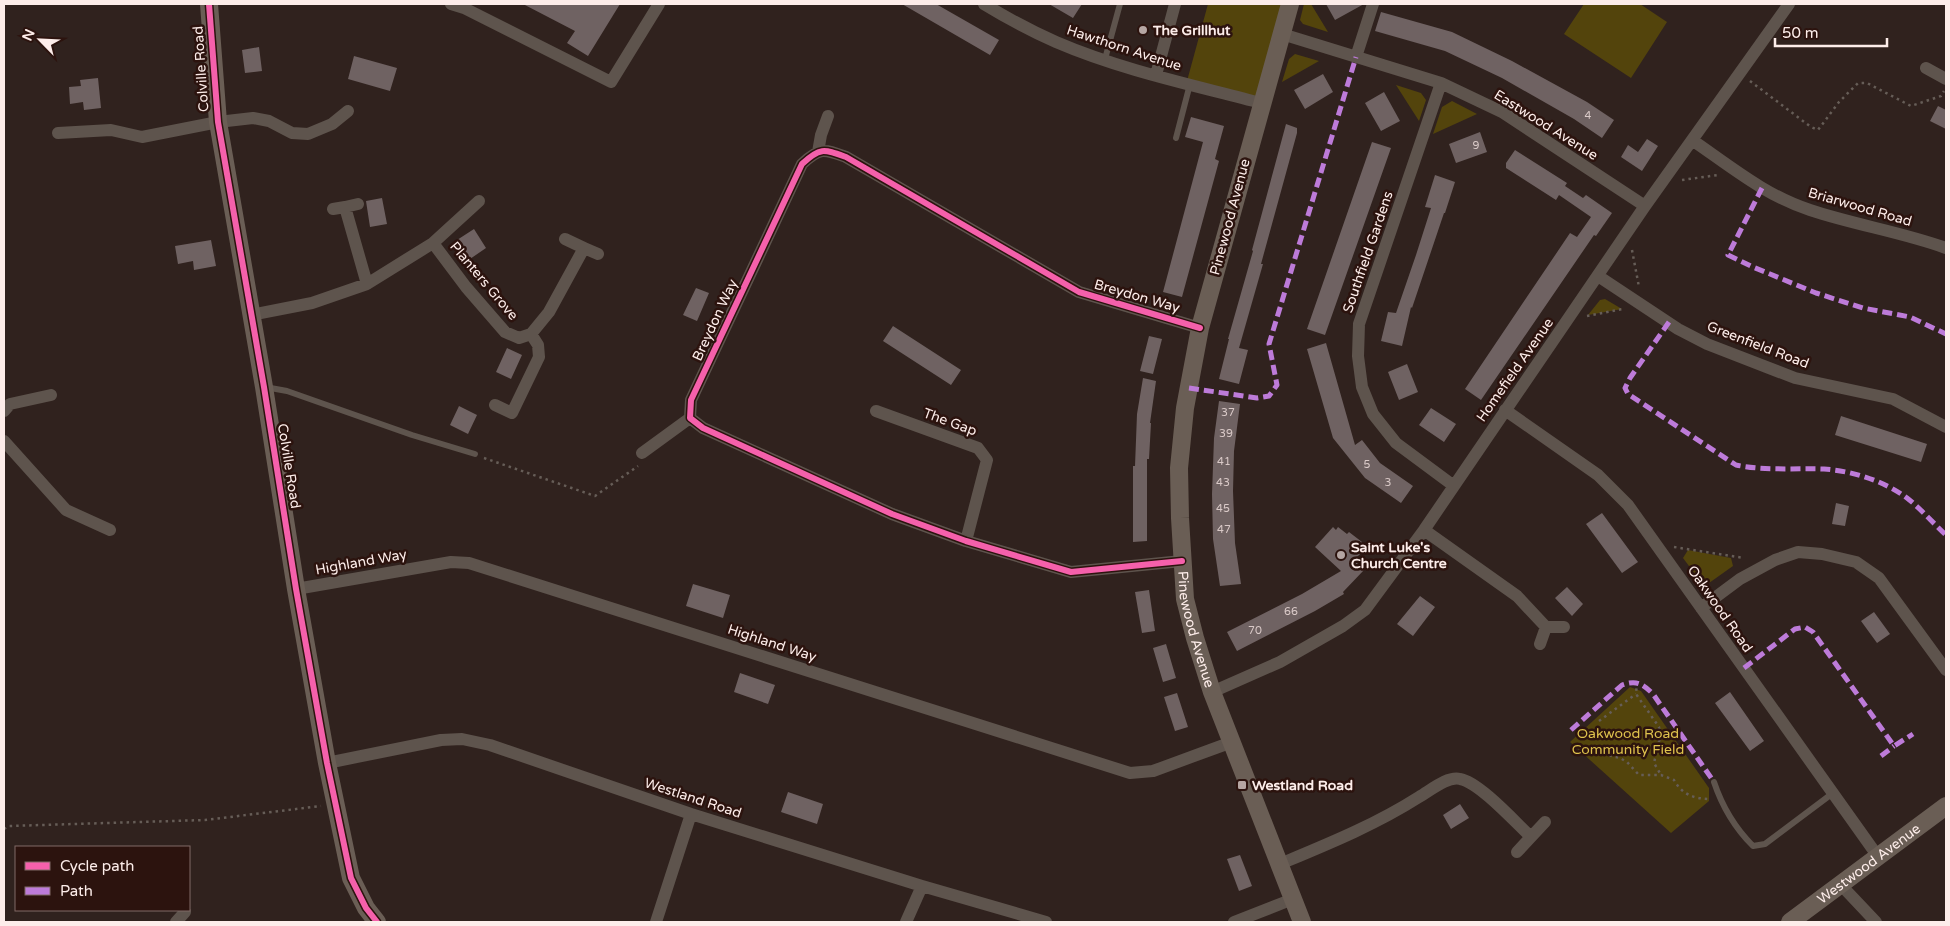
<svg xmlns="http://www.w3.org/2000/svg" width="1950" height="926" font-family="'Varela Round',sans-serif">
<style>
.green{fill:#53440c}
.building{fill:#6f6262}
.lines{fill:none;stroke-linecap:round;stroke-linejoin:round}
.path{stroke:#665d57;stroke-width:2.5;stroke-dasharray:2.5 4;stroke-linecap:butt}
.lane{stroke:#5e544d;stroke-width:6}
.street{stroke:#5e544d;stroke-width:12}
.secondary{stroke:#6a5e55;stroke-width:18}
.quiet{stroke:#bd7bd9;stroke-width:5;stroke-dasharray:10 5;stroke-linecap:butt}
.cycleway-casing{stroke:#2c130e;stroke-width:9}
.cycleway{stroke:#f560ab;stroke-width:6}
.poi-dot{fill:#b5a6a3;stroke:#2c130e;stroke-width:2}
.labels{text-anchor:middle;dominant-baseline:central;stroke-width:5;stroke-linejoin:round;paint-order:stroke}
.number-label{font-size:11px;fill:#dacac8}
.poi-label{font-size:14px;font-weight:bold;fill:#fdedea;stroke:#2c130e;text-anchor:start}
.street-label{font-size:14px;fill:#fdedea;stroke:#2c130e}
.park-label{font-size:14px;fill:#dfc24d;stroke:#2c130e}
</style>
<rect width="100%" height="100%" fill="#30221e"/>
<path class="green" d="M1208,4h76l-26,96 -71,-19z
M1304,4h7l17,28 -25,-8 -3,-4z
M1584,4h56l27,18 -36,56 -67,-44z
M1295,54l24,7 -37,21 7,-23z
M1396,85l25,8 5,7 -7,21z
M1452,101l25,13 -44,20 9,-27z
M1605,299l17,10 -34,6 12,-15z
M1688,550l43,8 2,8 -24,17 -8,-1 -18,-24z
M1630,687l11,4 68,97v13l-38,32 -101,-91z"/>
<path class="building" d="M523,4h97l-32,52 -21,-13 8,-12z
M902,4h34l63,36 -9,15z
M1049,4h33l-9,14z
M1326,4h38l-29,16z
M1381,12l71,20 60,29 75,41 27,18 -12,18 -28,-19 -72,-41 -57,-27 -70,-20z
M259,47l3,24 -17,2 -3,-23z
M354,56l43,12 -7,23 -42,-12z
M1323,74l10,18 -28,17 -11,-19z
M98,78l3,30 -17,2 -1,-8 -13,2 -1,-17 12,-1 -1,-6z
M1384,92l16,29 -19,10 -16,-28z
M1938,106l8,4v19l-16,-8z
M1191,117l33,9 -9,33 4,2 -37,136 -19,-5 40,-150 -18,-5z
M1286,124l11,4v5l-36,131h2l-24,84 9,2 -9,34 -20,-5 10,-40h-1l25,-88 -1,-1z
M1480,132l7,20 -31,11 -7,-19z
M1647,139l11,7 -16,25 -21,-14 7,-12 10,7z
M1372,142l19,6 -66,187 -18,-6z
M1515,150l52,33 -2,3 18,12 3,-3 26,18 -16,23 -2,-1 -113,165 -16,-11 105,-156 7,4 14,-20 -32,-22 -3,5 -50,-32v-5z
M1435,175l20,7 -10,31h-1l-32,95 -1,-1 -9,39 -21,-5 7,-29 8,1 20,-58 15,-47 -6,-1z
M382,198l5,26 -17,3 -4,-26z
M474,229l12,19 -16,11 -13,-19z
M211,240l5,26 -22,4 -1,-9 -15,3 -3,-18z
M696,288l13,5 -12,28 -14,-6z
M893,326l68,44 -10,15 -68,-44z
M1149,336l13,3 -9,35 -13,-3z
M1326,343l29,102 7,-5 18,23 33,23 -12,17 -36,-25 -32,-40 -26,-89z
M507,348l15,7 -11,24 -15,-7z
M1407,364l11,28 -19,8 -11,-28z
M1143,378l13,3 -6,42h1l-2,36h-2v82l-14,1v-76h2l2,-52z
M1219,401l21,3 -6,47 -1,40 2,52 6,41 -21,2 -7,-47 -1,-45 2,-56z
M459,406l18,9 -9,19 -18,-9z
M1431,408l25,16 -12,18 -25,-17z
M1841,416l86,28 -6,18 -86,-27z
M1836,503l13,3 -4,20 -13,-2z
M1602,513l36,49 -16,11 -36,-49z
M1333,527l3,3 2,-3 9,7 2,-2 13,10 -4,4 5,5 -9,9 10,10 -21,22 1,2 -29,17 -78,40 -10,-19 75,-38 39,-23 -26,-24z
M693,584l37,11 -7,23 -37,-12z
M1567,587l16,17 -11,12 -17,-18z
M1149,590l6,41 -13,2 -7,-41z
M1420,596l15,11 -22,29 -16,-12z
M1874,612l16,22 -13,9 -16,-22z
M1166,644l10,34 -13,4 -10,-34z
M740,673l35,12 -7,19 -34,-12z
M1730,692l34,49 -14,10 -35,-48z
M1177,693l11,34 -13,4 -11,-34z
M788,792l35,12 -6,20 -36,-12z
M1460,804l9,14 -18,11 -8,-14z
M1240,855l12,31 -13,5 -12,-32z"/>
<g class="lines">
<path class="path" d="M1750,81l61,46 7,3 21,-28 19,-19h9l44,23 30,-10 3,-5
M1682,180l36,-5
M1632,250l7,37
M1587,316l36,-7
M484,458l111,38 43,-30
M1674,547l70,11
M1637,682l-1,12 23,33 1,10 -6,26 7,12
M1599,721l37,-27
M1603,754l17,4 7,4 12,13h22l13,5c8,15 21,19 37,19
M4,829l5,-3 196,-6 116,-14"/>
<path class="lane" d="M1105,59l15,-55
M1176,138l14,-54
M265,387l22,4 125,44 63,19
M1714,782c8,24 22,47 39,64l12,-2 68,-51"/>
<path class="street" d="M451,4l13,4 147,74 48,-78
M984,4c23,14 47,27 72,38 65,28 137,43 205,61
M1282,34l159,49 61,29 143,94
M1356,57l17,-53
M1926,68l20,11
M1156,75l19,-71
M1441,83l-82,241 -1,32 4,31 11,27 23,29 58,43
M58,133l53,-3 31,7 76,-15 35,-4 16,3 23,12 16,1 24,-10 16,-13
M1692,140c38,26 74,56 118,70 45,15 92,22 136,38
M818,152l3,-17 7,-19
M345,207l13,-3
M333,209l12,-2 22,77
M433,243l33,44 39,45 14,6 12,-4 18,-22 35,-64 -19,-9
M584,248l14,6
M1598,276l80,53 29,15 88,34 98,21 53,28
M251,315l61,-12 55,-19 66,-41 46,-42
M495,405l17,8 27,-56 -1,-12 -7,-11
M1505,410l93,65 30,30 251,353
M4,411l6,-7 41,-9
M876,411l102,37 9,12 -21,81
M4,441l62,69 44,20
M642,453l48,-35
M1424,530l93,66 29,31h18
M1182,561l-111,11 -105,-31 -74,-27 -189,-86 -13,-10 1,-18 111,-236c18,-17 22,-15 44,-7l233,135 121,36
M296,589l155,-27 18,1 661,210 23,-2 79,-29
M1701,608l39,-29 35,-19 23,-8 24,2 34,8 23,16 67,92
M1540,644l6,-17
M1212,692l68,-30 63,-36 22,-16 59,-80 221,-324 144,-202
M327,763l114,-23 21,-1 28,6 201,69 231,72 124,36
M1517,852l14,-15
M1280,864c48,-20 95,-39 139,-67 11,-6 28,-21 41,-18 19,3 56,44 71,58l14,-15
M1841,885l35,37
M176,922l9,-10
M656,922l35,-108
M906,922l16,-36
M1234,922l59,-23"/>
<g class="secondary">
<path d="M209,4l9,118 46,265 32,202 31,174 24,115 15,30 11,14"/>
<path id="s1" d="M1290,4l-90,324 -15,80 -6,60 1,50 5,81 10,39 17,54 90,230"/>
<path id="s2" d="M1790,922l156,-116"/>
</g>
<path class="quiet" d="M1762,188l-34,67 25,12 63,26 47,15 47,9 36,17
M1669,322l-39,56 -5,10 3,6 108,71c29,6 59,3 88,4 29,2 60,12 83,29 14,11 26,25 39,37
M1189,388l68,10 12,-2 8,-11 -8,-41 87,-287
M1744,668l51,-39 10,-2 8,5 81,114 19,-12
M1571,730l51,-45c14,-5 20,-2 31,9l61,88
M1881,756l13,-10"/>
<defs>
<path id="cycleway" d="M209,4l9,118 46,265 32,202 31,174 24,115 15,30 11,14
M1182,561l-111,11 -105,-31 -74,-27 -189,-86 -13,-10 1,-18 111,-236c18,-17 22,-15 44,-7l233,135 121,36"/>
</defs>
<use href="#cycleway" class="cycleway-casing"/>
<use href="#cycleway" class="cycleway"/>
</g>
<g class="poi-dot">
<circle cx="1143" cy="30" r="5"/>
<circle cx="1341" cy="555" r="5"/>
<rect x="1237" y="780" width="10" height="10" rx="2.5"/>
</g>
<g class="labels">
<g class="number-label">
<text x="1588" y="115">4</text>
<text x="1476" y="145">9</text>
<text x="1228" y="412">37</text>
<text x="1226" y="433">39</text>
<text x="1224" y="461">41</text>
<text x="1367" y="464">5</text>
<text x="1223" y="482">43</text>
<text x="1388" y="482">3</text>
<text x="1223" y="508">45</text>
<text x="1224" y="529">47</text>
<text x="1291" y="611">66</text>
<text x="1255" y="630">70</text>
</g>
<g class="poi-label">
<text x="1153" y="30">The Grillhut</text>
<text x="1351" y="547">Saint Luke's<tspan x="1351" dy="16">Church Centre</tspan></text>
<text x="1252" y="785">Westland Road</text>
</g>
<g class="street-label">
<text transform="translate(1124 48) rotate(18)">Hawthorn Avenue</text>
<text transform="translate(201 69) rotate(-94)">Colville Road</text>
<text transform="translate(1546 125) rotate(32)">Eastwood Avenue</text>
<text transform="translate(1860 207) rotate(16)">Briarwood Road</text>
<text transform="translate(1230 217) rotate(-75)">Pinewood Avenue</text>
<text transform="translate(1368 252) rotate(-71)">Southfield Gardens</text>
<text transform="translate(484 281) rotate(50)">Planters Grove</text>
<text transform="translate(1137 296) rotate(16)">Breydon Way</text>
<text transform="translate(715 320) rotate(-65)">Breydon Way</text>
<text transform="translate(1758 345) rotate(21)">Greenfield Road</text>
<text transform="translate(1515 370) rotate(-55)">Homefield Avenue</text>
<text transform="translate(950 422) rotate(20)">The Gap</text>
<text transform="translate(289 466) rotate(81)">Colville Road</text>
<text transform="translate(361 562) rotate(-10)">Highland Way</text>
<text transform="translate(1720 609) rotate(55)">Oakwood Road</text>
<text stroke="none"><textPath href="#s1" startOffset="641">Pinewood Avenue</textPath></text>
<text transform="translate(772 643) rotate(18)">Highland Way</text>
<text transform="translate(693 798) rotate(18)">Westland Road</text>
<text stroke="none"><textPath href="#s2" startOffset="98">Westwood Avenue</textPath></text>
</g>
<g class="park-label">
<text x="1628" y="733">Oakwood Road<tspan x="1628" dy="16">Community Field</tspan></text>
</g>
</g>
<rect width="1950" height="926" fill="none" stroke="#fdedea" stroke-width="10"/>
<rect x="15" y="846" width="175" height="65" fill="#2c130e" stroke="#806a66"/>
<rect x="25" y="862" width="25" height="8" fill="#f560ab" stroke="#806a66"/>
<text x="60" y="871" font-size="15" fill="#fdedea">Cycle path</text>
<rect x="25" y="887" width="25" height="8" fill="#bd7bd9" stroke="#806a66"/>
<text x="60" y="896" font-size="15" fill="#fdedea">Path</text>
<g transform="translate(40 40) rotate(294)" stroke="#2c130e" stroke-width="4" paint-order="stroke">
<path d="M0-4L9 19L0 12L-9 19Z" fill="#fdedea"/>
<text y="-8" font-size="14" font-weight="bold" text-anchor="middle" fill="#fdedea">N</text>
</g>
<path d="M1775 38v8h112v-8" fill="none" stroke="#fdedea" stroke-width="2.5"/>
<text x="1782" y="38" font-size="15" fill="#fdedea" stroke="#2c130e" stroke-width="4" paint-order="stroke">50 m</text>
</svg>
